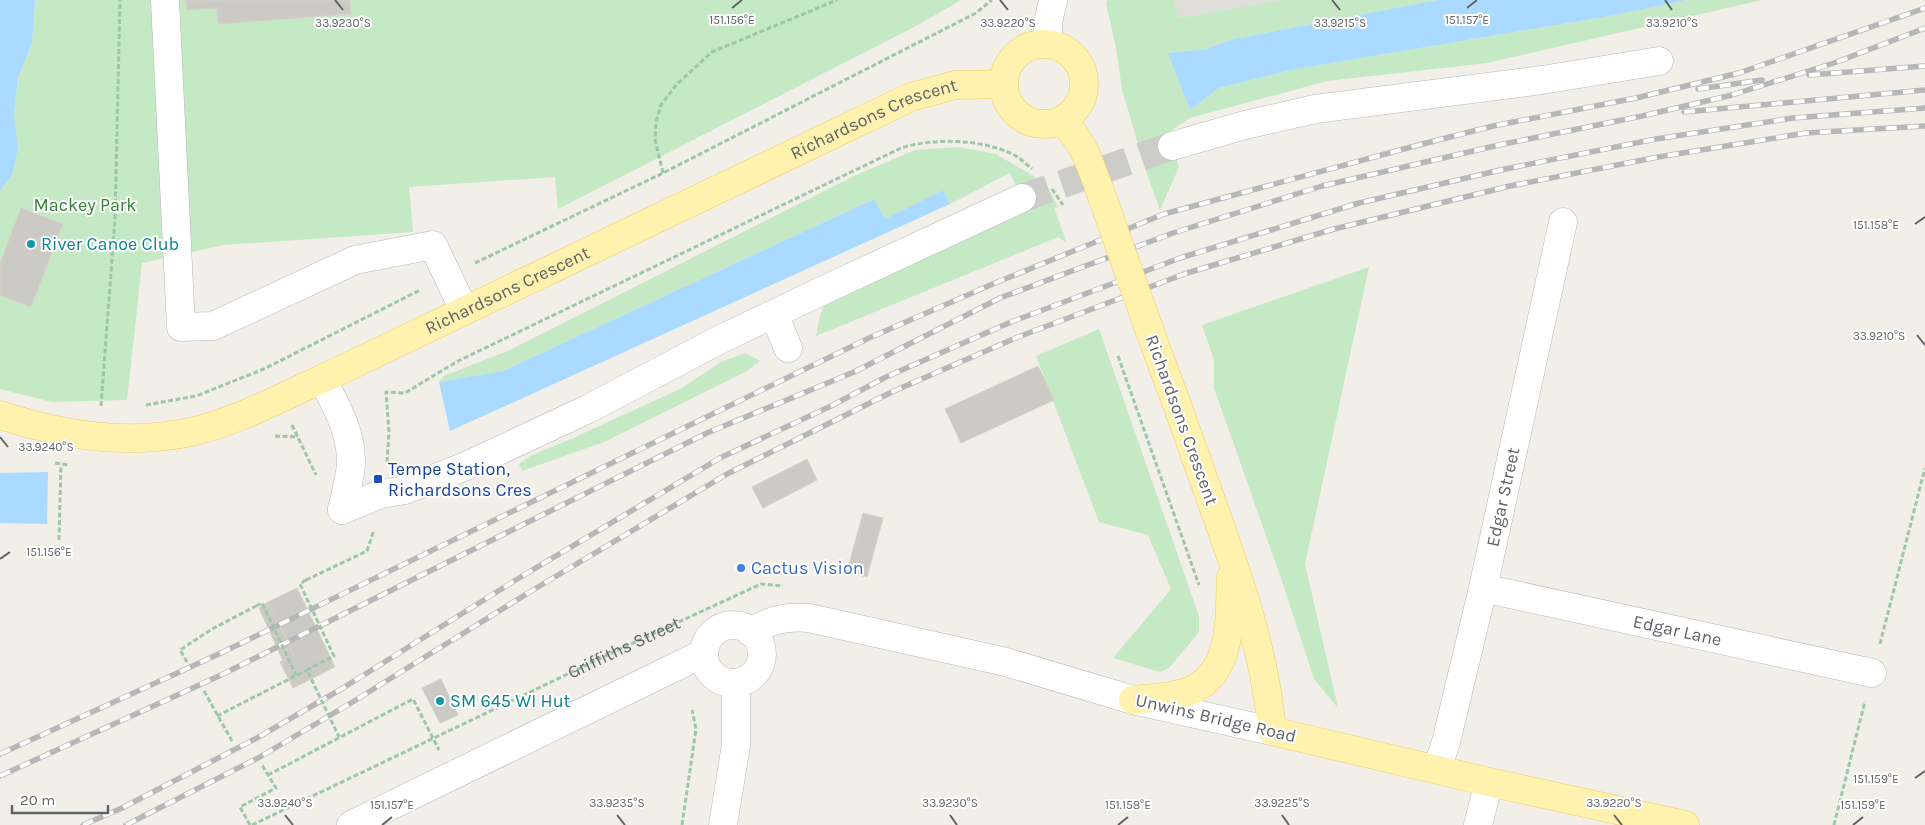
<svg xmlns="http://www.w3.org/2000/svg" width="1925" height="825" font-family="Karla,sans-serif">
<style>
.industrial{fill:#e0deda}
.green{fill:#c5e8c5}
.water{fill:#aadaff}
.building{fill:#cccac5;stroke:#d6d1c6}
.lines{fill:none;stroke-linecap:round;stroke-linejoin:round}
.minor-tunnel{stroke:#ccccc8;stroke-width:28;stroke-dasharray:28 14;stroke-linecap:butt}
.minor-casing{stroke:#b5b8bc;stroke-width:29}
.major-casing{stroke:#f2c960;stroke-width:29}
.path{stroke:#9cc7a9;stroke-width:3;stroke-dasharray:5 2.5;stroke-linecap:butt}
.minor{stroke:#fff;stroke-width:28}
.major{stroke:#fff2af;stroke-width:28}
.rail-casing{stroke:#b6b7b8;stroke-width:5.5}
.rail{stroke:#fff;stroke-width:4;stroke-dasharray:11;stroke-linecap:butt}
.major-bridge-casing{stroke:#f2c960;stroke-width:29;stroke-linecap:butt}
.path-bridge{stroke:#9cc7a9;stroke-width:3;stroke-dasharray:5 2.5;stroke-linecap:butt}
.major-bridge{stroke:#fff2af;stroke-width:28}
.ticks{fill:none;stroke:#5f6368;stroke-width:2}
.culture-dot{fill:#0f9aa8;stroke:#fff;stroke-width:2}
.transit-dot{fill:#1a4fb4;stroke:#fff;stroke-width:2}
.shop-dot{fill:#3f7fe0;stroke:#fff;stroke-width:2}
.labels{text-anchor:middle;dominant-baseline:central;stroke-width:4;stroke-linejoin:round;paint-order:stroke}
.street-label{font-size:18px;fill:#5f6368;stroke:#fff}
.park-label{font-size:18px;fill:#348238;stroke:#fff}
.culture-label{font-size:18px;fill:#0d838f;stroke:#fff;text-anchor:start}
.transit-label{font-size:18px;fill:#164399;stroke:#fff;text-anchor:start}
.shop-label{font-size:18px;fill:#366cbe;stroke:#fff;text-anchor:start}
.ticks-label{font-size:12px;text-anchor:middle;fill:#5f6368;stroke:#fff;stroke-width:4;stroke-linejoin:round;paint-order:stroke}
</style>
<rect width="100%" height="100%" fill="#f1efe8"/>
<path class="industrial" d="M1174,0h107l-102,18z"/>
<path class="green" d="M35,0h926l-41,24 -362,185 -3,-32 -146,10 4,45 -190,13 -81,18 -15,137 -75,2 -52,-13v-198l12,-16 6,-26 -4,-35 4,-36 14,-35z
M1107,0h67l5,18 102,-18h156l-203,39 -28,10 -37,4 21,57 29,-22 72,-18 324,-55 72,-15h75l-275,63 -160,18 -137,37 -23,15 12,34 -19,43 -13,-36 -25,-84 -6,-43 -10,-43z
M958,147l38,7 39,23 16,16 7,14 -4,1 13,35 -9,-6 -242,99 3,-17 6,-17 197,-104 -12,-25 -60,31 -7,-14 -58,29 -11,-20 -371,172 -64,11 5,-6 66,-26 344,-174 61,-26z
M1369,267l-64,297 33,144 -24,-29 -31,-95 -69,-196v-28l-12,-35z
M1099,329l100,287v16l-30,36 -9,4 -47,-14 58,-69 -23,-54 -49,-13 -63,-166z
M745,353l15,8 -13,10 -143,71 -82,29 -3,-7 11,-8 41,-17 109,-50 41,-27z"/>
<path class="water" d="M0,0h35l-3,43 -14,35 -4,36 4,35 -6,26 -12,16z
M1437,0h250l-72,15 -324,55 -72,18 -29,22 -22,-57 38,-4 28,-10z
M943,190l7,14 -500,227 -11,-49 64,-11 371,-172 11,20z
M48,472l-1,52 -47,-1v-50z"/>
<path class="building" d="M186,0h164l1,14 -133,10 -1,-16 -30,2z
M21,208l42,16 -32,83 -31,-12v-31z
M1038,366l16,34 -93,43 -16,-34z
M807,459l10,21 -54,28 -11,-21z
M863,513l20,5 -16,59 -20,-5z
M297,588l38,79 -42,21 -13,-26 14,-7 -26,-53z
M268,602l26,53 -11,6 -24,-53z
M441,679l17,36 -18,8 -18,-35z"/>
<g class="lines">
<path class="minor-tunnel" d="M1022,198l150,-52"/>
<defs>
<g id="minor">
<path d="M165,0l16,327 32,-1 142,-66 78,-15 31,65"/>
<path d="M1048,44v-21l5,-23"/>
<path d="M1172,146l73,-21 70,-16 227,-29 117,-19"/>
<path d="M774,314l14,34"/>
<path d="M322,379c14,27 30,53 29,85 -1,15 -6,31 -9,46"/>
<path d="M342,510l39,-16 24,-4 61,-24 122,-57 131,-69 107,-51 196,-91"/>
<path id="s2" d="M1483,588l389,85"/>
<circle cx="733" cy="654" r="29"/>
<path d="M750,632c22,-12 34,-16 59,-14l197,44 127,38 139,31"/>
<path id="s3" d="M1437,769l9,-27 37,-154 80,-366"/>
<path d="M351,825l353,-172"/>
<path d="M723,825l13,-80v-62"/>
<path d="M1478,825l11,-43"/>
</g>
<g id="major">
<circle cx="1044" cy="84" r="40"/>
<path d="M1062,121c22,21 28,43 38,70"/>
<path d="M1154,343c20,52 38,104 57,157 27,75 54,151 61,231l217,51 196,43"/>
<path id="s4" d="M0,415c64,21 129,31 195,16 42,-10 87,-34 127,-52l589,-282 44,-12 49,-1"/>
<path d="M1133,700c18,-2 37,-2 54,-8 47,-17 42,-74 44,-115"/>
</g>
</defs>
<use href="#minor" class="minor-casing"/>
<use href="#major" class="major-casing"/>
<g class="path">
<path d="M663,173l-8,-34 1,-17 5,-17 16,-21 35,-32 125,-52"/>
<path d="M1052,189l11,16"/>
<path d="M475,263l188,-90 313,-160 16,-13"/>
<path d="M1118,356l81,229"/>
<path d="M146,405l50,-9 68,-27 156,-79"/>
<path d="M101,406l14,-187 5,-219"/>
<path d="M292,425l24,50"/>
<path d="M275,436l23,1"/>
<path d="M387,462l2,-30 -3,-40 19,1 53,-32 443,-213c31,-10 79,-9 109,5 8,3 15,10 22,16"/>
<path d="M55,463l14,2"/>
<path d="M59,540l2,-75"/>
<path d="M306,580l61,-29 7,-21"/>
<path d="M1880,644l45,-176"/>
<path d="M187,662l-7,-12 32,-21 44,-23"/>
<path d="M204,691l28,50"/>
<path d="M217,716l90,-46"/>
<path d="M268,775l145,-76 26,51"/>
<path d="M250,825l-10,-18 36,-19 -14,-23"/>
<path id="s1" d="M252,825l366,-175 143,-66 22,2"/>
<path d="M682,825l14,-96 -4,-19"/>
<path d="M1834,825l31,-124"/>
</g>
<use href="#minor" class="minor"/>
<use href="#major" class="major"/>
<defs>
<path id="rail" d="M1809,75l116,-9
M1698,89l64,-9
M1684,112l241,-22
M0,754l221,-101 648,-315 126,-55 169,-69 247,-67 82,-21 143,-28 103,-25 186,-65
M0,776l219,-100 488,-243 147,-61 146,-74 173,-65 149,-47 177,-41 143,-29 90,-21 102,-32 91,-35
M83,825l39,-17 133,-69 88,-51 176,-110 201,-120 111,-52 55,-29 125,-55 169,-64 179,-55 146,-34 151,-30 137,-21 132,-10
M126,825l132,-67 93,-55 177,-110 199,-119 167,-83 124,-54 169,-64 147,-44 176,-43 148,-29 148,-24 119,-7"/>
</defs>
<use href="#rail" class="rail-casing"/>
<use href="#rail" class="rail"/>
<defs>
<path id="major-bridge" d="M1100,191l54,152"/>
</defs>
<use href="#major-bridge" class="major-bridge-casing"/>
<path class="path-bridge" d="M306,580l-6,4 34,72 -27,14 32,67
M256,606l6,-3 34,72"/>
<use href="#major-bridge" class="major-bridge"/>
</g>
<path class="ticks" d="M335,0l8,10M1000,0l8,10M1332,0l8,10M1665,0l7,10M732,8l10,-8M1467,8l10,-8M1915,224l10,-7M1917,335l8,10M0,437l8,10M0,559l10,-7M1915,778l10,-7M285,815l8,10M617,815l8,10M950,815l7,10M1282,815l7,10M1614,815l8,10M382,825l10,-8M1118,825l10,-8M1853,825l10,-8"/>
<g class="culture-dot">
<circle cx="31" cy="244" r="5"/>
<circle cx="440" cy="701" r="5"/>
</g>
<rect class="transit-dot" x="373" y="474" width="10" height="10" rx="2.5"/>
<circle class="shop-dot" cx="741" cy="568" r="5"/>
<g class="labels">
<g class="street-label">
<text stroke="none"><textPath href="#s4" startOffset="946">Richardsons Crescent</textPath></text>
<text stroke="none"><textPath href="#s4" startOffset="541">Richardsons Crescent</textPath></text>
<text transform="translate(1182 420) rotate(70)">Richardsons Crescent</text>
<text stroke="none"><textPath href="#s3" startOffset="280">Edgar Street</textPath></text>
<text stroke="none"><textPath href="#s2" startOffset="199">Edgar Lane</textPath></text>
<text stroke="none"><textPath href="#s1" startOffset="412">Griffiths Street</textPath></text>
<text transform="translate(1216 718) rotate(13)">Unwins Bridge Road</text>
</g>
<g class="park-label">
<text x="85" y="205">Mackey Park</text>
</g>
<g class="culture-label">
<text x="41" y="244">River Canoe Club</text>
<text x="450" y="701">SM 645 WI Hut</text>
</g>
<g class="transit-label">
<text x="388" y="469">Tempe Station,<tspan x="388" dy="21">Richardsons Cres</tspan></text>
</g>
<g class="shop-label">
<text x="751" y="568">Cactus Vision</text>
</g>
</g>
<g class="ticks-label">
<text x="732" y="24">151.156°E</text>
<text x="1467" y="24">151.157°E</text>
<text x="1672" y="27">33.9210°S</text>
<text x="343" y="27">33.9230°S</text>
<text x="1008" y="27">33.9220°S</text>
<text x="1340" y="27">33.9215°S</text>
<text x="1876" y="229">151.158°E</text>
<text x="1879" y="340">33.9210°S</text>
<text x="46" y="451">33.9240°S</text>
<text x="49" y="556">151.156°E</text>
<text x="1876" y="783">151.159°E</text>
<text x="285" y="807">33.9240°S</text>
<text x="617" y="807">33.9235°S</text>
<text x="950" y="807">33.9230°S</text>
<text x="1282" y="807">33.9225°S</text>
<text x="1614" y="807">33.9220°S</text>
<text x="392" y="809">151.157°E</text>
<text x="1128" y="809">151.158°E</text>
<text x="1863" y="809">151.159°E</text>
</g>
<path d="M12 805v8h96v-8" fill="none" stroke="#5f6368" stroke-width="2.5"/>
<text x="20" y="805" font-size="15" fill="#5f6368" stroke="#ffffff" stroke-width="4" paint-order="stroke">20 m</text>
</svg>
